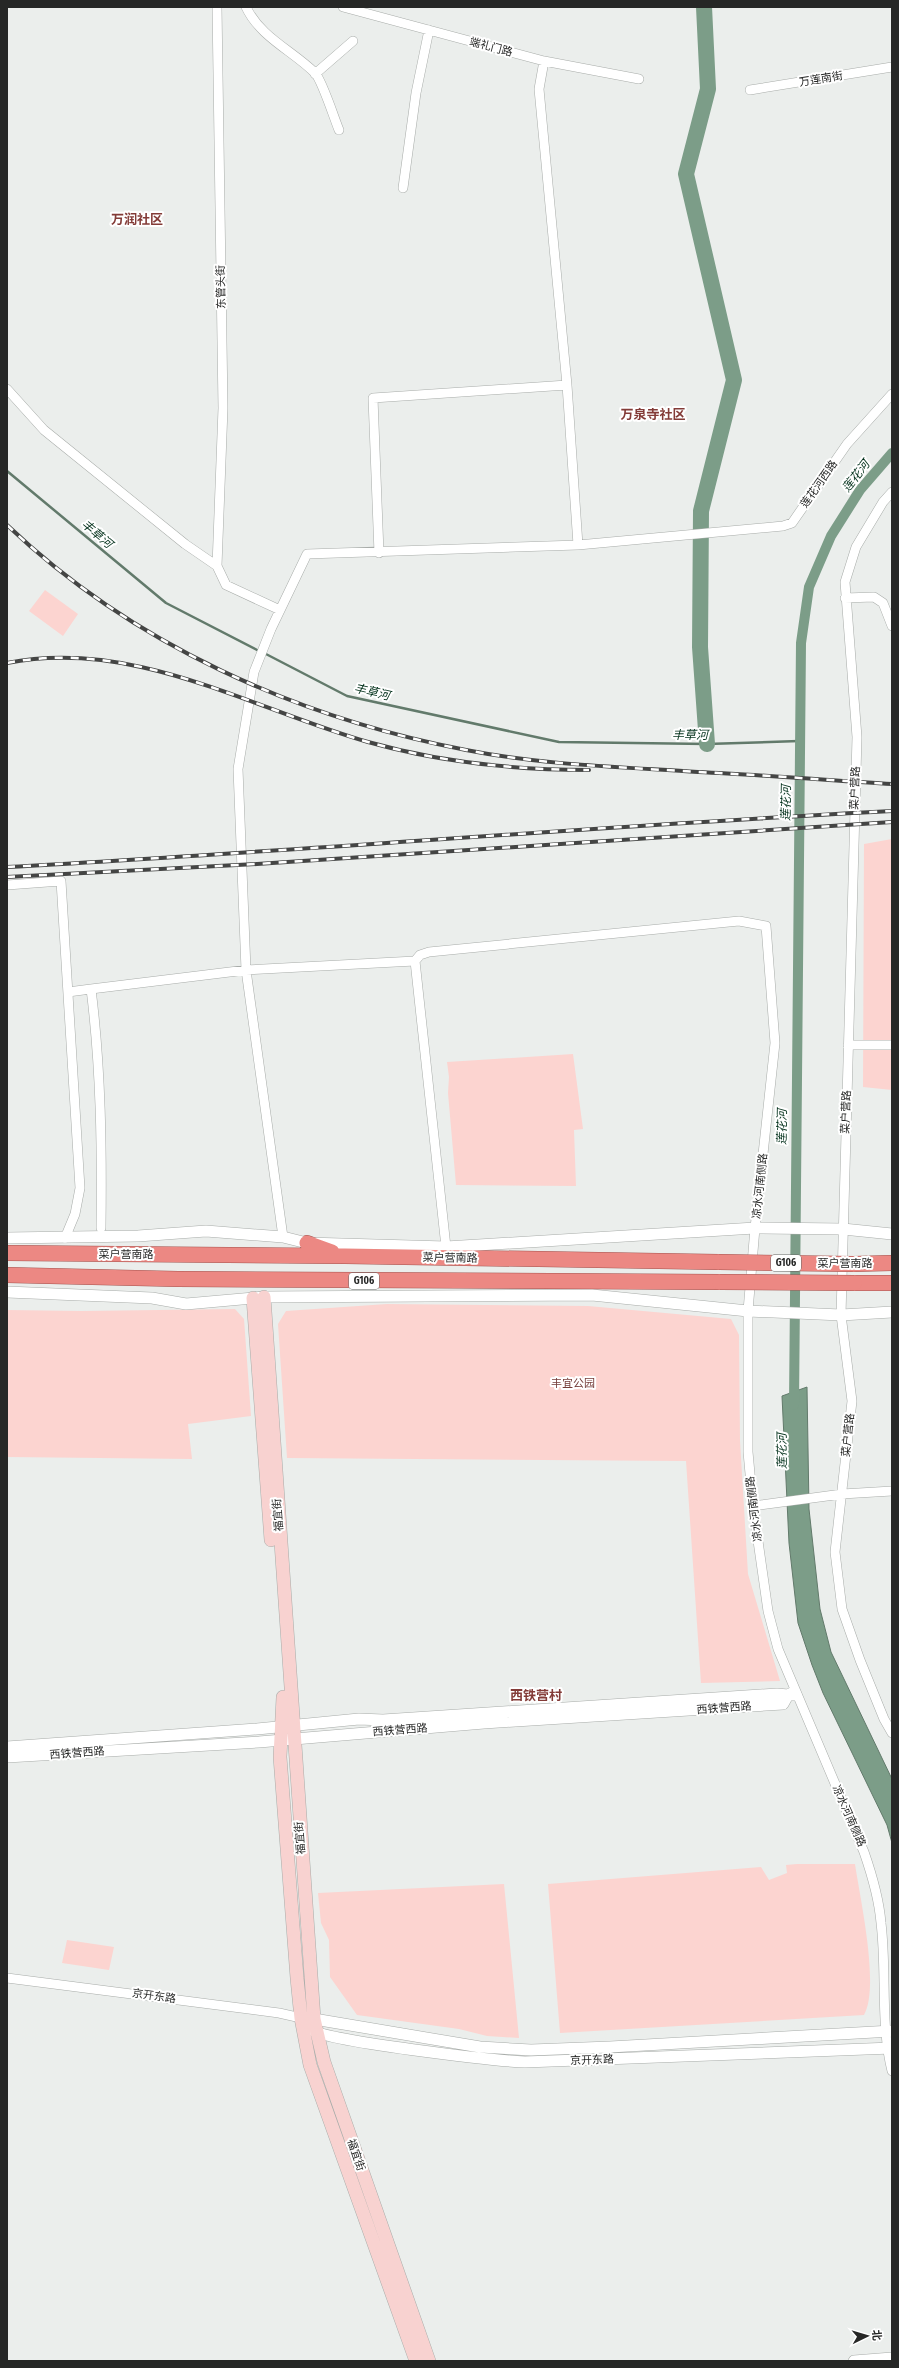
<svg xmlns="http://www.w3.org/2000/svg" width="899" height="2368" font-family="'Fira Sans Condensed','Noto Sans SC',sans-serif">
<style>
.green{fill:#fcd4d0}
.water{fill:#7c9d88;stroke:#627a6b}
.lines{fill:none;stroke-linecap:round;stroke-linejoin:round}
.stream{stroke:#627a6b;stroke-width:2.5}
.canal{stroke:#7c9d88;stroke-width:10}
.river{stroke:#7c9d88;stroke-width:16}
.minor-casing{stroke:#a8aca9;stroke-width:10}
.tertiary-casing{stroke:#a8aca9;stroke-width:12}
.secondary-casing{stroke:#a8aca9;stroke-width:14}
.trunk-casing{stroke:#a4534e;stroke-width:16}
.minor{stroke:#fff;stroke-width:9}
.tertiary{stroke:#fff;stroke-width:11}
.secondary{stroke:#f8d2d0;stroke-width:13}
.trunk{stroke:#ec8883;stroke-width:15}
.rail-casing{stroke:#444544;stroke-width:4}
.rail{stroke:#fff;stroke-width:2.5;stroke-dasharray:8;stroke-linecap:butt}
.trunk-bridge-casing{stroke:#a4534e;stroke-width:16;stroke-linecap:butt}
.trunk-bridge{stroke:#ec8883;stroke-width:15}
.labels{text-anchor:middle;dominant-baseline:central;stroke-width:4;stroke-linejoin:round;paint-order:stroke}
.shield{fill:#fff;stroke:#676867;stroke-width:1}
.shield-label{font-size:10px;font-weight:bold;fill:#262726}
.street-label{font-size:11px;fill:#262726;stroke:#fff}
.park-label{font-size:11px;fill:#743c39;stroke:#fff}
.water-label{font-size:12px;font-style:italic;fill:#04321c;stroke:#fff}
.quarter-label{font-size:13px;font-weight:bold;fill:#833b37;stroke:#fff}
</style>
<rect width="100%" height="100%" fill="#ebeeec"/>
<path class="green" d="M45,590l33,24 -15,22 -34,-25z
M892,839v251l-29,-3 1,-243z
M573,1054l10,75 -9,1 2,56 -120,-1 -8,-92 1,-16 -2,-15z
M387,1304l201,2 143,13 8,16 1,106 8,133 32,107 -79,2 -15,-222 -399,-3 -9,-134 8,-13z
M235,1309l9,10 7,97 -63,8 4,35 -185,-2v-147l75,1z
M797,1864h58c5,34 25,123 9,151l-304,18 -12,-149 213,-17 8,13 18,-7 -1,-8z
M504,1884l15,154 -32,-2 -28,-7 -102,-14 -27,-38 -1,-37 -8,-17 -3,-30z
M67,1940l47,7 -5,23 -47,-7z"/>
<path class="water" d="M807,1387l2,122 11,100 11,43 61,127v64l-5,-18 -64,-132 -11,-28 -14,-42 -9,-80 -7,-147z"/>
<g class="lines">
<path class="stream" d="M7,471l159,132 93,48
M264,653l83,43 212,46 148,2 92,-3"/>
<path class="canal" d="M794,1405l7,-762 8,-56 22,-51 29,-46 32,-37"/>
<path class="river" d="M704,7l4,82 -22,85 48,206 -33,131 -1,136 7,97"/>
<defs>
<path id="minor" d="M217,7l6,401 -6,158
M246,7c14,30 47,44 69,66 7,7 19,45 24,57
M343,7l201,54 95,18
M544,61l-5,28 28,296 11,160
M315,74l38,-33
M750,90l142,-23
M403,188l13,-95 13,-63
M7,389l37,41 141,114 32,22 9,19 54,25
M892,492l-9,10 -27,45 -11,35 12,155 -16,578 11,86 -17,151 7,57 18,51 24,59 8,14
M379,553l-6,-155 194,-13
M845,598l29,-1 9,6 9,23
M7,885l54,-4 19,307 -5,26 -10,24
M415,961l31,286
M68,992l23,-3
M848,1045h44
M101,1228c1,-80 0,-159 -10,-239l155,-19 169,-9 5,-6 9,-3 310,-31 27,5 9,117 -20,185 -7,83v141l5,54 15,105 10,38 86,203c8,23 15,46 17,71 6,49 -1,100 11,148
M283,1237l-37,-267 -8,-201 16,-97 17,-43 36,-75 271,-9 205,-19 9,-3 55,-79 45,-50
M753,1506l89,-12 50,-3
M7,1978l272,35 22,5"/>
<path id="tertiary" d="M7,1238l131,-2 68,-5 77,6 24,6 139,4 309,-19 88,1 49,5
M7,1292l145,6 34,6 78,-7 328,-2 156,16 93,4 51,-3
M7,1747l250,-18 102,-10 24,1 394,-26 11,1 6,-3
M7,1757l252,-15 225,-19 299,-19 5,-9h8
M308,2018l172,29 51,3 79,-3 282,-16
M313,2030c10,11 186,31 212,32l367,-14
M854,2361l38,-3"/>
<path id="secondary" d="M264,1297l50,722 10,43 105,299
M253,1298l18,242
M283,1697l-3,60 17,221 4,40 9,47 106,296"/>
<path id="trunk" d="M307,1243l25,9
M7,1253l338,3 374,6
M853,1264l39,-1
M7,1275l171,4 542,3
M854,1283h38"/>
</defs>
<use href="#minor" class="minor-casing"/>
<use href="#tertiary" class="tertiary-casing"/>
<use href="#secondary" class="secondary-casing"/>
<use href="#trunk" class="trunk-casing"/>
<use href="#minor" class="minor"/>
<use href="#tertiary" class="tertiary"/>
<use href="#secondary" class="secondary"/>
<use href="#trunk" class="trunk"/>
<defs>
<path id="rail" d="M7,525c125,119 291,193 459,225 76,15 155,17 232,22 64,3 129,8 194,12
M7,663c127,-25 243,45 361,79 71,20 147,28 221,28
M7,867c295,-16 590,-41 885,-56
M7,877l250,-13 635,-42"/>
</defs>
<use href="#rail" class="rail-casing"/>
<use href="#rail" class="rail"/>
<defs>
<path id="trunk-bridge" d="M719,1262l134,2
M720,1282l134,1"/>
</defs>
<use href="#trunk-bridge" class="trunk-bridge-casing"/>
<use href="#trunk-bridge" class="trunk-bridge"/>
</g>
<g class="labels">
<g class="shield">
<rect x="771" y="1255" width="30" height="16" rx="3"/>
<rect x="349" y="1273" width="30" height="16" rx="3"/>
</g>
<g class="shield-label">
<text x="786" y="1263">G106</text>
<text x="364" y="1281">G106</text>
</g>
<g class="street-label">
<text transform="translate(491 47) rotate(15)">端礼门路</text>
<text transform="translate(821 79) rotate(-9)">万莲南街</text>
<text transform="translate(221 287) rotate(-91)">东管头街</text>
<text transform="translate(819 484) rotate(-55)">莲花河西路</text>
<text transform="translate(855 788) rotate(-88)">菜户营路</text>
<text transform="translate(846 1112) rotate(-88)">菜户营路</text>
<text transform="translate(760 1186) rotate(-84)">凉水河南侧路</text>
<text x="126" y="1254">菜户营南路</text>
<text transform="translate(450 1258) rotate(1)">菜户营南路</text>
<text x="845" y="1263">菜户营南路</text>
<text transform="translate(848 1435) rotate(-84)">菜户营路</text>
<text transform="translate(754 1509) rotate(-97)">凉水河南侧路</text>
<text transform="translate(278 1515) rotate(-94)">福宜街</text>
<text transform="translate(724 1708) rotate(-4)">西铁营西路</text>
<text transform="translate(400 1730) rotate(-4)">西铁营西路</text>
<text transform="translate(77 1753) rotate(-4)">西铁营西路</text>
<text transform="translate(849 1816) rotate(66)">凉水河南侧路</text>
<text transform="translate(300 1838) rotate(-94)">福宜街</text>
<text transform="translate(154 1996) rotate(8)">京开东路</text>
<text transform="translate(592 2060) rotate(-2)">京开东路</text>
<text transform="translate(356 2155) rotate(71)">福宜街</text>
</g>
<g class="park-label">
<text x="573" y="1383">丰宜公园</text>
</g>
<g class="water-label">
<text transform="translate(856 476) rotate(-52)">莲花河</text>
<text transform="translate(97 534) rotate(40)">丰草河</text>
<text transform="translate(372 692) rotate(13)">丰草河</text>
<text x="690" y="735">丰草河</text>
<text transform="translate(786 803) rotate(-89)">莲花河</text>
<text transform="translate(782 1127) rotate(-89)">莲花河</text>
<text transform="translate(782 1451) rotate(-91)">莲花河</text>
</g>
<g class="quarter-label">
<text x="137" y="219">万润社区</text>
<text x="653" y="414">万泉寺社区</text>
<text x="536" y="1695">西铁营村</text>
</g>
</g>
<rect width="899" height="2368" fill="none" stroke="#262726" stroke-width="16"/>
<g transform="translate(867 2336) rotate(85)" stroke="#ffffff" stroke-width="3" paint-order="stroke">
<path d="M0-3L7 15L0 10L-7 15Z" fill="#262726"/>
<text y="-6" font-size="11" font-weight="bold" text-anchor="middle" fill="#262726">北</text>
</g>
</svg>
